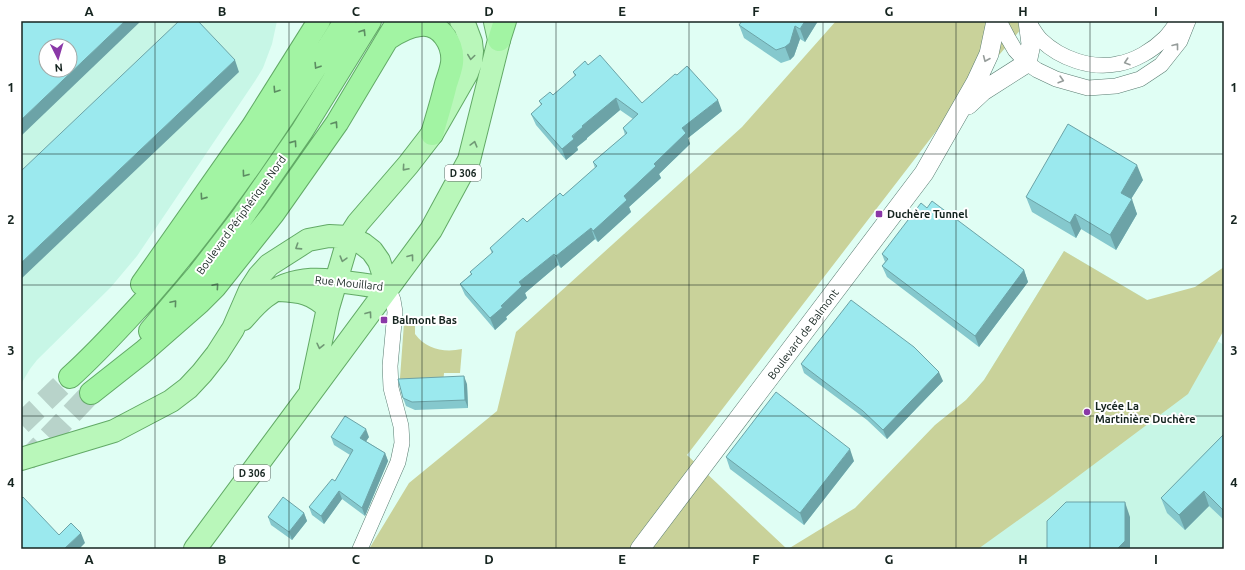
<svg xmlns="http://www.w3.org/2000/svg" width="1245" height="570" font-family="Ubuntu,sans-serif">
<style>
.built{fill:#c7f6e6;fill-rule:evenodd}
.green{fill:#c9d29a}
.lines{fill:none;stroke-linecap:round;stroke-linejoin:round}
.trunk-tunnel{stroke:#b8d3ca;stroke-width:22;stroke-dasharray:22 11;stroke-linecap:butt}
.minor-casing{stroke:#597c71;stroke-width:16}
.tertiary-casing{stroke:#597c71;stroke-width:20}
.primary-casing{stroke:#62aa66;stroke-width:24}
.trunk-casing{stroke:#62aa66;stroke-width:24}
.minor{stroke:#fff;stroke-width:15}
.tertiary{stroke:#fff;stroke-width:19}
.primary{stroke:#b9f7ba;stroke-width:22}
.trunk{stroke:#a2f4a3;stroke-width:22}
.wall{fill:#85c8cd}
.shaded-wall{fill:#6ca3a7}
.building{fill:#9be9ee;stroke:#6ca3a7;fill-rule:evenodd}
.oneway{stroke:#5c8c62}
.oneway2{stroke:#969d9b}
.oneway3{stroke:#709875}
.grid{fill:none;stroke:#162520;stroke-width:1;stroke-opacity:0.55}
.poi-dot{fill:#8a38a7;stroke:#fff;stroke-width:1.5}
.labels{text-anchor:middle;dominant-baseline:central;stroke-width:4;stroke-linejoin:round;paint-order:stroke}
.shield{fill:#fff;stroke:#5c6663;stroke-width:1}
.shield-label{font-size:10px;font-weight:bold;fill:#162520}
.poi-label{font-size:11px;font-weight:bold;fill:#162520;stroke:#fff;text-anchor:start}
.street-label{font-size:11px;fill:#162520;stroke:#fff}
.neatline{fill:none;stroke:#162520;stroke-width:1.5}
.grid-label{font-size:13px;text-anchor:middle;font-weight:bold;fill:#162520}
</style>
<rect width="100%" height="100%" fill="#e0fef4"/>
<path class="built" d="M21,21h256l-5,23 -9,24 -8,13 -118,175 -26,31 -74,73 -7,9 -9,15zM46,46h24v24h-24z
M1064,251l160,94v204h-410l152,-149 18,-20z"/>
<path class="green" d="M836,21h192l-74,87 -267,347 100,94h-418l40,-66 88,-72 19,-79 226,-205z
M1064,251l83,49 48,-13 29,-20v63l-36,64 -143,107 -67,48h-190l67,-41 80,-83 31,-25 18,-20z
M404,323l11,1v10c11,15 29,19 47,15l-2,24h-16l-1,12 -42,2 -1,-9z"/>
<g class="lines">
<path class="trunk-tunnel" d="M21,424l49,-47
M26,461l65,-68"/>
<defs>
<path id="minor" d="M999,21l9,17 7,12 12,13 10,7 19,9 32,9 28,-2 24,-7 21,-14 19,-24 8,-20
M1029,23c4,6 7,12 12,17 20,19 50,29 76,24 18,-3 36,-14 48,-26 5,-5 9,-11 13,-17
M360,549l38,-87 4,-19 -1,-17 -10,-38 -1,-22 5,-54 -2,-12 -5,-12"/>
<path id="tertiary" d="M968,105l15,-14 44,-28 4,-19 -3,-23
M640,549l284,-376 52,-91 13,-28 7,-33"/>
<path id="primary" d="M279,290c22,1 33,3 49,18
M243,319c7,-8 14,-16 22,-22 37,-30 81,-13 123,-9
M311,388l17,-80 21,-71 9,-14 50,-58 24,-31 35,-61 4,-11 1,-11 -1,-9 -6,-16 -4,-5
M21,459l93,-28 57,-30 17,-13 14,-15 15,-19 16,-25 17,-39 9,-14 10,-11 39,-25 21,-4 20,1 14,7 9,7 7,10 9,27
M195,549l236,-319 38,-70 30,-120 -4,-18"/>
<path id="trunk" d="M389,38c9,-6 20,-12 31,-13 21,-3 34,20 32,38 -1,7 -4,15 -6,21 -4,17 -9,33 -14,50
M499,40l6,-19
M142,284l111,-158 66,-105
M150,331l47,-55 44,-57 61,-88 68,-110
M70,377c27,-24 51,-51 76,-78 76,-86 138,-181 199,-278
M91,393l52,-41 56,-49 16,-16 58,-73 64,-91 61,-102"/>
</defs>
<use href="#minor" class="minor-casing"/>
<use href="#tertiary" class="tertiary-casing"/>
<use href="#primary" class="primary-casing"/>
<use href="#trunk" class="trunk-casing"/>
<use href="#minor" class="minor"/>
<use href="#tertiary" class="tertiary"/>
<use href="#primary" class="primary"/>
<use href="#trunk" class="trunk"/>
</g>
<path class="wall" d="M818,21l-13,21 -5,-3 -6,17 -4,4 -9,3 -37,-25 -5,-13z
M588,65l54,38 80,8 -34,27 2,6 -31,30 2,4 -32,29 2,5 -33,30 -3,-3 -34,29 -3,-3 -33,28 2,5 -21,19 1,2 -12,11 -30,-35 -5,-11 11,-10 -1,-2 22,-18 -2,-6 73,-52 32,-28 -2,-6 32,-27 -2,-7 10,-9 -13,-9 -33,28v1l-10,8 1,3 -12,10 -30,-35 -5,-11 10,-9 -2,-4 14,-6 22,-18 -2,-5z
M1143,180l-12,19 6,15 -21,36 -35,-21 -5,9 -44,-26 -6,-15z
M927,208l97,62 4,12 -49,65 -92,-70 -5,-11 3,-4 -3,-8z
M801,364l142,17 -56,58 -20,-19 -63,-47z
M467,384l1,24 -53,2 -9,-4 -3,-8z
M1224,434v86l-15,-14 -24,24 -18,-17 -6,-15z
M331,437h38l-3,4 19,12 3,8 -23,55 -23,-17 -18,25 -12,-9 -3,-8 26,-26 15,-26 -16,-10z
M726,457l128,4 -50,64 -74,-56z
M304,513l3,8 -15,19 -21,-15 -3,-8z"/>
<path class="shaded-wall" d="M125,21h16l-120,115v-16z
M805,21h13l-13,21 -5,-13z
M795,26l5,13 -6,17 -4,4 -5,-13z
M235,60l4,12 -218,207v-16z
M616,98l4,12 -33,28v1l-10,8 1,3 -12,10 -4,-11 20,-23z
M718,100l4,11 -34,27 2,6 -31,30 2,4 -32,29 2,5 -33,30 -5,-11 31,-35 30,-32 28,-36z
M1137,165l6,15 -17,27 -5,-14z
M1132,199l5,15 -21,36 -6,-15z
M1075,214l6,15 -5,9 -6,-15z
M591,228l4,11 -34,29 -5,-12z
M554,254l4,11 -33,28 2,5 -21,19 1,2 -12,11 -5,-12 11,-12 18,-24z
M1024,270l4,12 -49,65 -4,-11z
M939,372l4,9 -56,58 -4,-9z
M464,376l3,8 1,24 -3,-8z
M366,429l3,8 -6,9 -3,-8z
M850,449l4,12 -50,64 -4,-12z
M385,453l3,8 -23,55 -3,-8z
M339,491l3,8 -18,25 -3,-8z
M1204,491l5,15 -24,24 -6,-15z
M1125,502l5,15v32h-13z
M304,513l3,8 -15,19 -3,-8z
M81,533l4,10 -6,6h-15z"/>
<path class="building" d="M21,21h104l-104,99zM46,46h24v24h-24z
M179,21h19l37,39 -214,203v-92z
M742,21h63l-5,8 -5,-3 -5,17 -5,4 -9,3 -37,-25z
M600,55l42,48 33,-29 2,1 10,-9 31,34 -36,28 4,5 -32,31 2,2 -32,30 3,4 -34,31 -2,-3 -35,28 -2,-2 -35,28 3,4 -21,20 2,1 -13,11 -30,-34 12,-10 -2,-2 23,-20 -3,-4 33,-30 4,4 33,-29 3,3 34,-30 -4,-4 34,-29 -4,-5 15,-14 -22,-16 -34,28 1,1 -11,9 2,3 -12,10 -31,-35 11,-10 -3,-3 11,-9 3,3 23,-20 -3,-3 12,-11 3,4z
M1068,124l69,41 -16,28 11,6 -22,36 -35,-21 -5,9 -44,-26z
M932,201l92,69 -49,66 -93,-70 6,-7 -6,-5 39,-51 6,5z
M851,300l63,47 25,25 -56,58 -20,-19 -62,-47z
M464,376l1,24 -53,2 -9,-4 -5,-19z
M776,392l74,57 -50,64 -74,-56z
M345,416l21,13 -6,9 25,15 -23,55 -23,-17 -18,25 -12,-9 23,-28 3,2 18,-31 -22,-13z
M1224,434v77l-20,-20 -25,24 -18,-17z
M23,497l36,38 12,-12 10,10 -17,16h-43v-50z
M283,497l21,16 -15,19 -21,-15z
M1066,502h59v39l-8,8h-70v-28z"/>
<defs><path id="oneway-chevron" d="M-2-3.5L2.5 0L-2 3.5" fill="none" stroke-width="1.6" stroke-linecap="round" stroke-linejoin="round"/></defs>
<g class="oneway">
<use href="#oneway-chevron" transform="translate(363 32) rotate(-58)"/>
<use href="#oneway-chevron" transform="translate(317 66) rotate(122)"/>
<use href="#oneway-chevron" transform="translate(276 90) rotate(123)"/>
<use href="#oneway-chevron" transform="translate(335 124) rotate(-56)"/>
<use href="#oneway-chevron" transform="translate(294 143) rotate(-55)"/>
<use href="#oneway-chevron" transform="translate(245 174) rotate(126)"/>
<use href="#oneway-chevron" transform="translate(203 197) rotate(125)"/>
<use href="#oneway-chevron" transform="translate(216 286) rotate(-49)"/>
<use href="#oneway-chevron" transform="translate(174 303) rotate(-50)"/>
</g>
<g class="oneway2">
<use href="#oneway-chevron" transform="translate(1176 46) rotate(-52)"/>
<use href="#oneway-chevron" transform="translate(986 59) rotate(113)"/>
<use href="#oneway-chevron" transform="translate(1127 62) rotate(162)"/>
<use href="#oneway-chevron" transform="translate(1061 80) rotate(16)"/>
</g>
<g class="oneway3">
<use href="#oneway-chevron" transform="translate(471 57) rotate(98)"/>
<use href="#oneway-chevron" transform="translate(474 144) rotate(-75)"/>
<use href="#oneway-chevron" transform="translate(405 168) rotate(131)"/>
<use href="#oneway-chevron" transform="translate(298 247) rotate(147)"/>
<use href="#oneway-chevron" transform="translate(411 257) rotate(-53)"/>
<use href="#oneway-chevron" transform="translate(343 259) rotate(106)"/>
<use href="#oneway-chevron" transform="translate(369 314) rotate(-54)"/>
<use href="#oneway-chevron" transform="translate(320 346) rotate(103)"/>
</g>
<path class="grid" d="M155,21v528M289,21v528M422,21v528M556,21v528M689,21v528M823,21v528M956,21v528M1090,21v528M21,154h1203M21,285h1203M21,416h1203"/>
<g class="poi-dot">
<rect x="875" y="210" width="8" height="8" rx="2"/>
<rect x="380" y="316" width="8" height="8" rx="2"/>
<circle cx="1087" cy="412" r="4"/>
</g>
<g class="labels">
<g class="shield">
<rect x="445" y="165" width="36" height="16" rx="3"/>
<rect x="234" y="465" width="36" height="16" rx="3"/>
</g>
<g class="shield-label">
<text x="463" y="173">D 306</text>
<text x="252" y="473">D 306</text>
</g>
<g class="poi-label">
<text x="887" y="214">Duchère Tunnel</text>
<text x="392" y="320">Balmont Bas</text>
<text x="1095" y="406">Lycée La<tspan x="1095" dy="13">Martinière Duchère</tspan></text>
</g>
<g class="street-label">
<text transform="translate(241 215) rotate(-54)">Boulevard Périphérique Nord</text>
<text transform="translate(349 283) rotate(6)">Rue Mouillard</text>
<text transform="translate(803 334) rotate(-53)">Boulevard de Balmont</text>
</g>
</g>
<rect width="1245" height="570" fill="none" stroke="#ffffff" stroke-width="44"/>
<g transform="translate(58 58) rotate(175)"><circle r="19" fill="#ffffff" stroke="#a2a8a6"/>
<path d="M0-3L7 15L0 10L-7 15Z" fill="#8a38a7"/>
<text y="-6" font-size="11" font-weight="bold" text-anchor="middle" fill="#162520">N</text>
</g>
<rect x="22" y="22" width="1201" height="526" class="neatline"/>
<g class="grid-label">
<text x="89" y="16">A</text>
<text x="222" y="16">B</text>
<text x="356" y="16">C</text>
<text x="489" y="16">D</text>
<text x="622" y="16">E</text>
<text x="756" y="16">F</text>
<text x="889" y="16">G</text>
<text x="1023" y="16">H</text>
<text x="1156" y="16">I</text>
<text x="11" y="92">1</text>
<text x="1234" y="92">1</text>
<text x="11" y="224">2</text>
<text x="1234" y="224">2</text>
<text x="11" y="355">3</text>
<text x="1234" y="355">3</text>
<text x="11" y="487">4</text>
<text x="1234" y="487">4</text>
<text x="89" y="564">A</text>
<text x="222" y="564">B</text>
<text x="356" y="564">C</text>
<text x="489" y="564">D</text>
<text x="622" y="564">E</text>
<text x="756" y="564">F</text>
<text x="889" y="564">G</text>
<text x="1023" y="564">H</text>
<text x="1156" y="564">I</text>
</g>
</svg>
